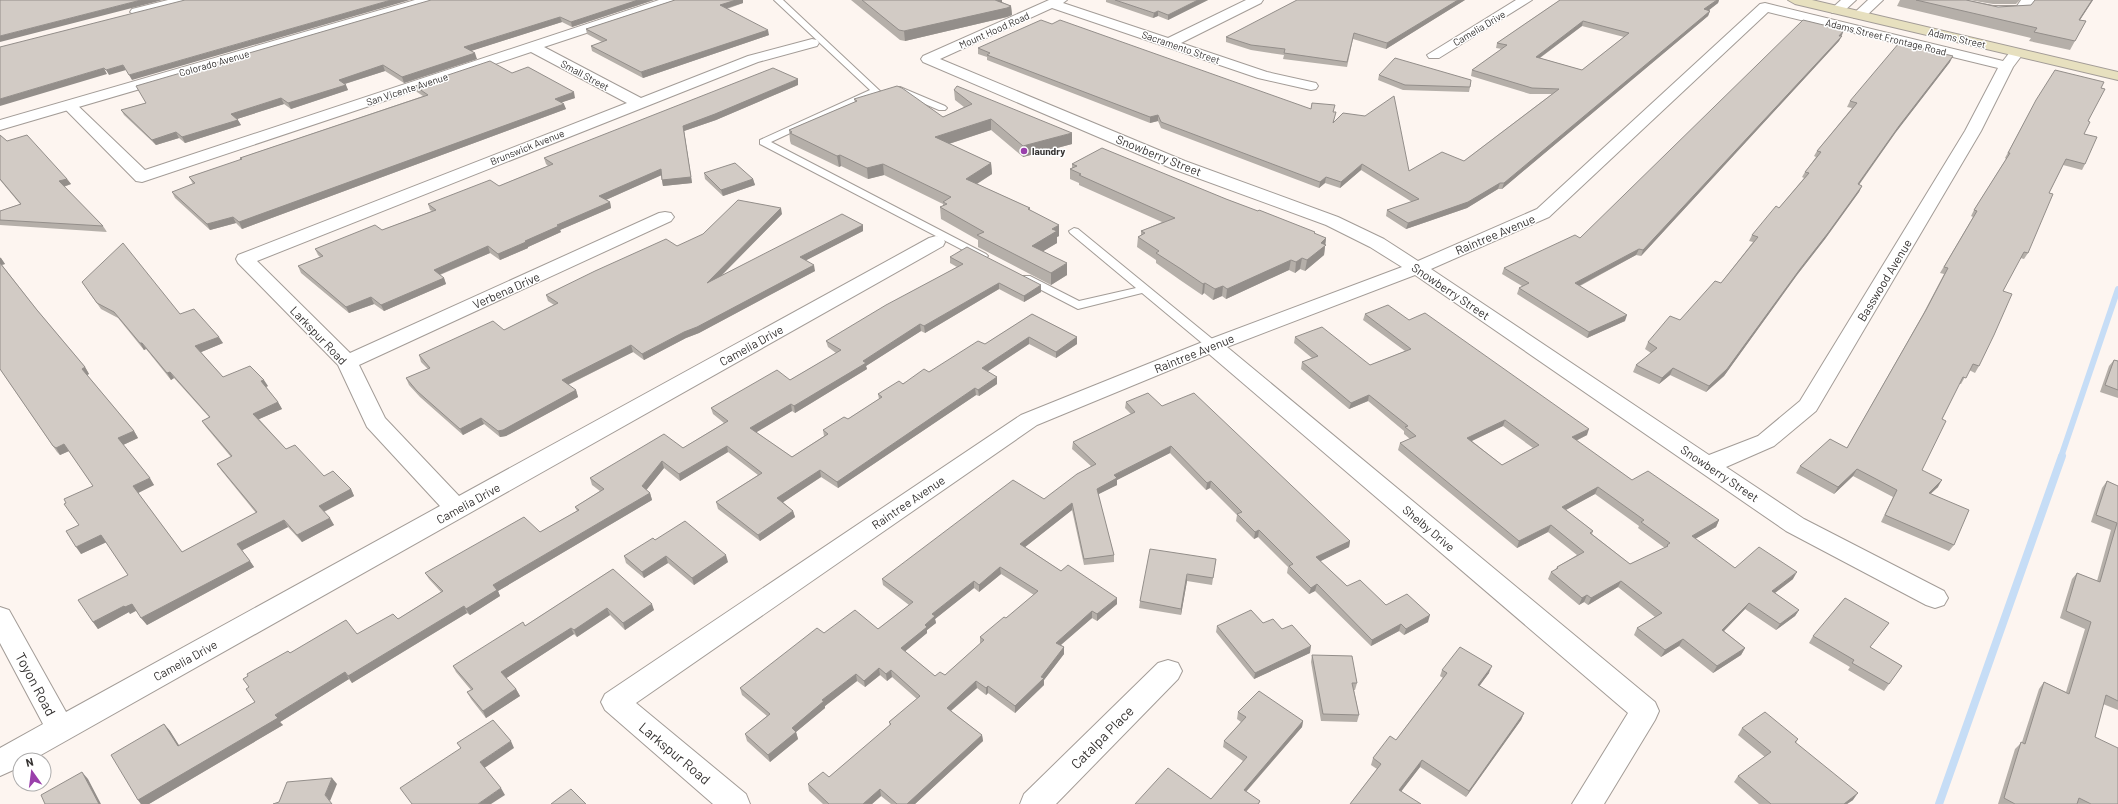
<svg xmlns="http://www.w3.org/2000/svg" width="2118" height="804" font-family="Barlow,sans-serif">
<style>
.lines{fill:none;stroke-linecap:round;stroke-linejoin:round}
.stream-far1{stroke:#c6ddf6;stroke-width:6}
.stream{stroke:#c6ddf6;stroke-width:8}
.service-casing{stroke:#a39c97;stroke-width:2}
.minor-casing{stroke:#a39c97;stroke-width:2}
.tertiary-casing{stroke:#a39c97;stroke-width:2}
.secondary-casing{stroke:#a39c97;stroke-width:2}
.service{fill:#fff;fill-rule:evenodd}
.minor{fill:#fff;fill-rule:evenodd}
.tertiary{fill:#fff;fill-rule:evenodd}
.secondary{fill:#e7e0bf;fill-rule:evenodd}
.wall{fill:#b5afa9;fill-rule:evenodd}
.shaded-wall{fill:#938e8a}
.building{fill:#d2cbc5;stroke:#938e8a;fill-rule:evenodd}
.poi-dot{fill:#9a40ab;stroke:#fff;stroke-width:1.5}
.labels{text-anchor:middle;dominant-baseline:central;stroke-width:3;stroke-linejoin:round;paint-order:stroke}
.far-street-label{font-size:10px;fill:#353231;stroke:#fff}
.far-poi-label{font-size:10px;font-weight:bold;fill:#353231;stroke:#fff;text-anchor:start}
.street-label{font-size:12px;fill:#353231;stroke:#fff}
.near-street-label{font-size:14px;fill:#353231;stroke:#fff}
</style>
<rect width="100%" height="100%" fill="#fdf5f0"/>
<g class="lines">
<path class="stream-far1" d="M2061,457l57,-168"/>
<path class="stream" d="M1939,804l123,-348"/>
<defs>
<path id="service" d="M774,0h9l97,91 -109,51 215,112 2,2 -2,2h-8l-218,-114v-4l110,-50z
M900,87l45,19 2,2 -2,2h-6l-47,-20z
M1074,228l4,1 138,113 2,3 -2,3h-8l-66,-55 -64,16 -56,-29 -2,-2 2,-2h8l49,25 57,-13 -66,-55 -1,-2z"/>
<path id="minor" d="M168,0h23l-2,3 -52,13 -7,-4 2,-3z
M659,0h20l-2,3 -133,44 97,51 107,-42 64,-17 5,1 2,3 -2,3 -59,16 -501,199 93,92 309,-140 6,-1 6,1 3,4 -3,4 -312,144 26,53 74,78 470,-258 7,-2 7,2 2,4 -2,4 -911,514h-12v7l-20,9v-28l43,-24 -43,-81v-36l9,3 57,102 374,-206 -73,-79 -29,-62 -100,-102 -2,-4 2,-4 389,-152 -96,-51 -389,130 -6,-1 -72,-73 -3,-3 3,-3h10l71,68z
M1049,0h18l-4,3 105,35 78,-38h17l-2,3 -80,40 86,29 49,11 2,3 -2,3 -5,1 -53,-12 -206,-70 -112,51 245,102 153,56 46,22 34,22 119,-52 223,-205 5,-1 238,58 7,-9h10l2,3 -9,12 -32,64 -165,280 -42,35 -48,21 78,52 140,72 4,7 -4,7 -9,3 -9,-3 -140,-74 -371,-256 -188,72 428,355 4,9 -4,9 -51,84h-32l56,-91 -419,-359 -172,71 -401,278 110,91 4,10h-37l-108,-94 -4,-8 4,-8 416,-279 184,-74 197,-74 -32,-20 -44,-22 -153,-56 -250,-107 -2,-3 2,-3zM1768,12l230,56 -33,63 -165,270 -42,35 -49,19 -278,-186 118,-52z
M1516,0h16l-93,58h-10l-2,-3z
M1841,0h15l-14,13h-10l-2,-3z
M1868,0h15l-19,18h-10l-2,-3z
M1938,0h23l32,6h24l4,-6h14l-9,13c-28,7 -58,-3 -86,-10z
M1168,660l10,3 4,8 -4,8 -122,125h-36l4,-10 134,-131z"/>
<path id="tertiary" d="M415,0h21l-2,3 -434,127v-10z"/>
<path id="secondary" d="M1788,0h24l306,72v8l-323,-76z"/>
</defs>
<use href="#service" class="service-casing"/>
<use href="#minor" class="minor-casing"/>
<use href="#tertiary" class="tertiary-casing"/>
<use href="#secondary" class="secondary-casing"/>
<use href="#service" class="service"/>
<use href="#minor" class="minor"/>
<use href="#tertiary" class="tertiary"/>
<use href="#secondary" class="secondary"/>
</g>
<path class="wall" d="M431,0h223l-82,27 -10,-5 -92,29 7,8 -73,24 -19,-12 -40,13 3,6 -57,19 -7,-5 -47,15 4,6 -56,18 -6,-5 -23,7 -32,-30 -3,-5 24,-7z
M675,0h68v3l-16,6 42,26 -126,43 -51,-27 -1,-5 11,-4 -15,-8 -1,-5z
M851,0h151v2l9,4 1,9 -5,2 -102,24 -5,-1z
M1106,0h102l-40,20 -10,-4 -5,2 -47,-16z
M1465,0l-79,49 -33,-10 -6,28 -64,-8 1,-4 -33,-5 -25,-8v-5z
M1560,0h159l-1,3 -10,7 2,1 -2,5 -206,173h-4l-31,19 -61,21 -20,-13 1,-6 25,-8 -51,-32 -21,18 -15,-5 -6,5 -158,-60 -3,-7 -8,2 -163,-63v-3l-9,-3v-6l333,61 23,3v11l75,48 55,-10 88,-67h-22l-59,-18 1,-6 30,-21 -6,-1 1,-5zM1582,26l42,11 -42,33 -42,-12z
M1900,0h66l32,7 33,-2 4,-5h58l-13,20 6,1 -16,29 -41,-9 2,-3 -134,-32z
M1969,0h51l-4,4h-23z
M1842,35l-1,1 -2,5 -198,215 -5,-1 -56,31 45,35 -38,17 -70,-44 2,-6 3,-2 -20,-12 2,-6 76,-30z
M1950,62l-54,70 -37,53 3,1 -3,6 -34,47 -28,36 -73,101 -18,16 -36,-17 -11,9 -26,-12 3,-7 15,-12 -6,-4 3,-7 32,-22 41,-37 32,-41 -4,-1 3,-6 27,-27 25,-30 -2,-1 3,-5 11,-15 -2,-1 3,-5 35,-43 -5,-1 3,-6z
M512,73l63,25 -13,4 4,7 -324,120 -6,-6 -26,7 -35,-32 -3,-6 21,-8 -4,-7 52,-17 -1,-2 183,-62 -6,-4 -2,-6z
M1379,75l91,12 -1,5 -66,-2 -25,-10z
M798,85l-82,35 -32,11 8,52 -29,3 -2,-11 -55,25 4,2 1,6 -51,22 1,2 -33,15v1l-28,12 -10,-7 -50,22 4,3 2,6 -62,27 -10,-7 -25,9 -48,-40 -3,-7 22,-9 -2,-2 -3,-6 67,-19 50,-19 -2,-1 -2,-6 71,-18 49,-20 -2,-2 -2,-6z
M2101,88l-13,33 -4,13 1,30 -3,6 -19,-5 -14,28 -21,60 -4,6 -4,-1 -17,33 -24,75 -4,7 -6,-3 -8,14h-2l-17,35 -20,51 16,17 -8,7 24,51 -5,6 -68,-29 12,-25 -40,-21 -19,18 -38,-21 4,-7 47,-18 75,-132 22,-42 -4,-1 33,-56 -2,-1 3,-6 32,-51 -1,-1 28,-52z
M954,90l118,54 -49,13 -32,-27 -42,14 42,19 1,11 -15,10 53,24v2l29,26 -2,1v6l-14,8 24,24 -16,10 -73,-38v-7l-37,-21 -1,-12 3,-1v-2l-59,-29 -16,4 -27,-13 -2,1 -48,-23 -1,-3 -1,-11 66,-28 -1,-3 89,18 21,-10 -9,-7z
M0,135l7,6 60,38 4,5 -7,3 39,39 4,6 -107,-7v-14l20,-7 -20,-24z
M1072,164l154,35 100,39 -2,17 -19,16 -5,-2 -5,4 -6,-3 -63,29 -4,-3 -9,4 -9,-7 -2,2 -22,-15 -24,-17v-3l-19,-13 1,-10 3,-2v-4l21,-9 -83,-37v-2l-9,-4v-10l2,-1z
M704,173l49,6 2,6 -32,11 -18,-17z
M782,214l-60,61 141,-50v6l-57,29 9,11 -116,62 -13,5 -42,22 -11,-8 -65,33 8,5 2,7 -72,39 -6,1 -16,-13 -21,11 -43,-38 -11,-12 -3,-7 22,-9 -7,-7 -2,-7 85,-25 50,-25 -6,-4 -2,-6 131,-49z
M0,257l5,7 -3,1 35,45 48,57 4,7 -2,1 47,56 4,7 -15,7 31,40 -16,8 44,59 74,-39 -35,-43 -4,-6 14,-7 -25,-30 -4,-6 7,-4 -35,-39 -3,2 -25,-31 -2,1 -26,-32 -17,-9 -19,-27 98,32 43,29 -22,9 22,25 45,9 -2,1 12,15 4,7 -23,10 27,30 38,27 27,13 3,7 -30,16 10,13 -32,17 -14,-15 -46,23 12,17 -107,58 -11,-14 -6,3 -1,-2 -31,17 -5,-7 35,-47 -22,-33 -25,12 -2,-29 14,-39 -24,-35 -9,4 -3,-3 -57,-83z
M950,257l91,28v7l-17,10 -25,-13 -74,44 -4,-2 -55,35 1,3 -72,44 -3,-2 -36,21 36,25 32,-21 -1,-6 25,-11 31,-20 -1,-5 51,-22 56,-28 47,-30 45,23v7l-21,14 -27,-14 -42,28 10,5v7l-18,12 -3,-1 -138,93 -17,-11 -38,25 10,9 2,6 -35,24 -42,-32 -2,-7 42,-27 -30,-23 -48,29 -16,-13 -18,22 4,3 2,7 -154,91 2,5 -30,19 -3,-2 -115,70 -3,-4 -69,43 3,3 -134,79h-8l-3,-4 26,-76 6,7 9,15 76,-44 -6,-15 41,-34 67,-19 41,-15 43,-27 -12,-13 -4,-6 115,-41 37,-21 -2,-4 25,-16 -8,-6 -2,-7 93,-30 41,-25 -11,-9 -2,-6 79,-28 46,-27 -8,-6 -2,-6 131,-74 -7,-4z
M1365,314l44,6 178,115 -11,6 56,39 87,40 -3,7 -21,12 40,29 58,11 -18,14 24,17 -4,6 -19,14 -31,-21 -21,22 21,17 -4,7 -28,18 -34,-27 -18,11 -27,-22 3,-7 18,-11 -37,-30 -30,18 -4,-3 -5,3 -31,-26 3,-7 4,-2 2,-3 20,-12 -29,-23 -31,16 -119,-98 2,-7 10,-4 -6,-5v-3l-36,-30 -19,8 -48,-40 1,-7 10,-4 -18,-15 1,-6 75,28 35,-14 -42,-31zM1503,426l30,22 -31,17 -30,-24zM1595,494l44,32 -1,2 27,20 -35,16 -38,-30 1,-3 -27,-21z
M2114,360l4,1v37l-18,-6 9,-26z
M1126,402l36,4 188,135 -1,6 -29,14 27,25 39,19 42,17 -24,13 -5,-4 -28,15 -56,-55 -6,3 -22,-21 1,-6 -30,-30 -4,2 -18,-18 1,-6 -27,-27 -4,2 -36,-37 -53,27v5l-19,9 16,61v7l-30,3 -12,-55 -47,37 36,24 56,33 -20,17 -5,-3 -31,27 3,2v7l-20,26v5l-29,28 -27,-20 -2,2 -9,-7 -26,23 31,24 1,6 -68,63h-24l-10,-8 -9,8h-49l-14,-13 -1,-7 21,-7 61,-51 -1,-4 28,-23 -25,-22 -5,4 -7,-6 -15,12 -8,-6 -32,25v2l-29,24 2,7 -28,23 -23,-21 -2,-7 22,-18 -25,-21 -2,-7 84,-55 54,-4 31,-24 -26,-20 -1,-6 162,-80 47,-33 -19,-17 1,-7 58,-28 -6,-6zM1001,574l33,21 -28,23 -26,19v7l-35,31 -10,1 -30,-25 22,-18v-3l9,-7 -1,-4 39,-31 5,4z
M2107,481l11,5v224l-15,-6 -8,33 23,67h-120l17,-55 7,-7 17,-53 5,-7 22,10 19,-63 -25,-11 12,-39 5,-6 20,8 14,-51 -20,-8 11,-34z
M655,540l73,22 -34,23 -26,-22 -24,15 -18,-15 -2,-7z
M1216,559l-4,26 -25,-4 -6,34 -42,-7 1,-7z
M613,569l41,41 -29,20 -15,-15 -33,22 -3,-3 -68,44 10,11 4,7 -34,22 -15,-19 -4,-7 4,-2 -15,-18 -3,-6 72,-40z
M1263,623l19,6 28,24 -56,26 -38,-47 1,-6z
M1889,623l-19,24 32,19 -18,25 -36,-21 2,-3 -41,-24 4,-7z
M1312,655l45,28 -2,7h-1l5,25 -2,7 -36,-1 -10,-59z
M1442,670l47,3 -10,13 45,27 -3,7 -55,77 -46,-30 -19,24 -51,13 27,-35 -6,-4 2,-7 23,-18 47,-62 -3,-2z
M1238,712l65,9 -1,6 -56,65 14,9 -1,3h-124l76,-5 32,-38 -20,-14 1,-6 17,-19 -4,-3z
M1742,728l56,11 -2,4 57,57 -6,4h-88l-25,-22 4,-6 27,-19 -27,-22z"/>
<path class="shaded-wall" d="M141,0h22l-163,42v-6z
M391,0h19l-278,80 -3,-5z
M638,0h16l-82,27 -1,-5z
M736,0h7v3l-22,7 -1,-5z
M993,0h9v5z
M1198,0h10l-40,20v-5z
M1458,0h7l-79,49 1,-6z
M1717,0h2l-1,3 -15,12 1,-6z
M2092,0h1l-19,29 5,-9z
M1011,6l1,9 -5,2 -102,24 -1,-10z
M1158,11v5l-5,2 1,-5z
M1710,11l-2,5 -206,173 2,-6z
M560,17l2,5 -97,31 -1,-6z
M1583,21l-1,5 -48,36 2,-5z
M768,30l1,5 -126,43 -2,-6z
M1844,30l-2,5 -5,6 2,-5z
M1842,36l-3,5 -198,215 2,-6z
M475,53l2,6 -73,24 -2,-6z
M1953,56l-3,6 -54,70 -41,58 3,-6 41,-58z
M123,65l3,5 -17,5 -3,-5z
M383,65l2,6 -44,14 -2,-5z
M104,68l3,6 -107,32v-7z
M798,79v6l-82,35 -32,11 8,52 -29,3 -1,-6 21,-54z
M346,85l2,5 -57,19 -3,-6z
M574,92l1,6 -18,6 -2,-5z
M281,98l3,6 -50,16 -3,-6z
M564,104l2,5 -324,120 -3,-7z
M1158,115v6l-8,2v-6z
M991,119v11l-55,18 -1,-11z
M238,120l3,5 -56,18 -3,-6z
M176,132l3,6 -23,7 -4,-5z
M1072,133v11l-49,13v-11z
M840,155l1,11 -2,1 -2,-11z
M991,163l1,11 -25,16 -1,-11z
M883,164l1,11 -16,4 -1,-11z
M1362,164l-1,6 -21,18 1,-6z
M661,169l1,6 -61,27 -2,-6z
M1326,177l-1,6 -6,5 1,-6z
M67,179l4,5 -9,3 -3,-6z
M753,179l2,6 -32,11 -2,-6z
M1500,183l-2,6 -31,19 -61,21 2,-6z
M1862,186l-3,6 -34,47 -28,36 -73,101 -18,16 3,-6 91,-117z
M610,202l1,6 -51,22 1,2 -33,15v1l-28,12 -2,-6 59,-29z
M781,208l1,6 -74,75 -1,-6z
M233,217l3,6 -26,7 -3,-6z
M863,225v6l-62,32 -1,-6z
M1059,225v11l-2,1v6l-25,15v-12l20,-17z
M1326,238l-2,17 -19,16 2,-11 14,-17z
M488,246l2,7 -54,23 -2,-6z
M1639,249l-3,6 -63,34 2,-6z
M0,258h1l4,6 -4,1 -1,-1z
M1302,258l-2,11 -5,4 1,-11z
M1291,260l-2,10 -63,29 1,-10z
M1067,263v12l-16,10v-12z
M814,265l1,6 -116,62 -13,5 -42,22 -2,-6z
M444,278l2,6 -62,27 -3,-6z
M999,283v6l-74,44 -1,-7z
M1205,283l-1,10 -2,2 1,-11z
M1041,285v7l-17,10v-6z
M1223,286l-1,10 -9,4 2,-11z
M371,297l3,7 -25,9 -3,-6z
M1627,315l-2,6 -38,17 2,-6z
M920,324l1,7 -55,35 1,3 -72,44 -1,-7z
M219,337l4,6 -24,10 -4,-7z
M1029,337v7l-47,31v-7z
M1077,337v7l-21,14v-6z
M140,343h2l4,6 -2,1z
M631,345l2,7 -68,34 -3,-6z
M85,367l4,7 -2,1 -5,-6z
M1673,368l-3,7 -11,9 3,-6z
M170,372l4,6 -3,2 -4,-7z
M997,377v7l-18,12 -1,-6z
M264,380l4,6 -4,2 -3,-7z
M975,388l1,7 -138,93 -1,-6z
M576,390l2,7 -72,39 -6,1 -2,-6z
M1369,395l-1,6 -19,8 2,-6z
M278,402l4,7 -25,11 -4,-6z
M791,404l1,7 -40,24 -2,-7z
M481,418l3,6 -21,11 -3,-6z
M1505,420l-2,6 -38,18 2,-6z
M1589,429l-2,6 -18,9 3,-7z
M134,431l4,7 -15,7 -5,-7z
M64,444l5,7 -9,4 -4,-7z
M727,446l1,6 -48,29 -1,-7z
M1171,446l-1,7 -53,27v5l-20,10v-6l17,-14z
M662,461l2,7 -20,25 -2,-7z
M1857,469l-4,7 -19,18 4,-7z
M820,470l1,7 -42,28 -2,-7z
M150,478l4,7 -16,8 -5,-7z
M1942,480l-4,7 -14,13 5,-7z
M1211,481l-1,7 -4,2 1,-7z
M1598,487l-3,7 -35,19 2,-6z
M351,489l3,7 -31,16 -4,-6z
M650,493l2,7 -154,91 2,5 -30,19 -4,-6 27,-24z
M1072,503v7l-52,41v-7z
M793,511l2,6 -35,24 -2,-6z
M330,518l4,7 -32,17 -5,-7z
M284,520l4,7 -47,24 -4,-7z
M1719,520l-3,7 -28,16 4,-7z
M1551,525l-3,7 -31,16 2,-7z
M1259,530l-1,7 -4,2 1,-7z
M101,535l6,7 -26,12 -5,-7z
M1350,541l-1,6 -34,17 1,-7z
M726,555l2,7 -34,23 -2,-7z
M666,556l2,7 -24,15 -2,-6z
M250,561l4,6 -107,58 -6,-7z
M1000,567l1,7 -22,18v-7z
M1797,572l-4,7 -25,19 4,-7z
M1187,574v7l-6,34v-6z
M974,581v7l-39,31 1,4 -9,7v3l-25,21 -1,-6 24,-23 7,-11z
M1621,581l-3,6 -30,18 3,-7z
M1317,584l-2,7 -6,3 2,-6z
M1587,595l-3,7 -5,3 3,-7z
M1117,598v6l-20,17v-7z
M1749,603l-4,6 -27,28 4,-7z
M132,604l5,6 -7,4 -1,-2 -31,17 -5,-7 31,-16z
M652,604l2,6 -29,20 -2,-7z
M464,606l3,7 -115,70 -4,-7z
M607,608l3,7 -33,22 -3,-7z
M1799,610l-4,6 -19,14 4,-6z
M1092,611v7l-36,31v-6z
M1430,615l-2,7 -24,13 2,-6z
M1401,624l-2,7 -28,15 1,-6z
M571,628l3,6 -69,45 -4,-7z
M1683,639l-4,7 -18,11 4,-7z
M1311,646l-1,7 -56,26 1,-6z
M1064,647v7l-20,26v5l-29,28v-7l26,-29z
M1745,648l-4,7 -28,18 4,-7z
M1492,666l-3,7 -14,19 3,-7z
M879,668l1,7 -15,12 -1,-6z
M891,670l1,7 -5,4 -1,-7z
M345,672l4,7 -69,43 3,3 -134,79h-8l-3,-4z
M856,674l1,7 -32,25v2l-29,24 2,7 -28,23 -2,-7 24,-27 30,-28z
M976,681l1,7 -30,26v-6z
M988,686v7l-2,2v-7z
M516,689l4,7 -34,22 -3,-7z
M1524,713l-3,7 -55,77 3,-6z
M1303,721l-1,6 -60,69 2,-6z
M164,724l6,7 14,22 -6,-7z
M982,735l1,6 -68,63h-8z
M511,741l3,7 -31,21 -3,-7z
M1422,760l-2,7 -23,30 2,-7z
M82,772l6,7 13,25h-2z
M332,778l5,6 -7,17 -5,-6z
M501,788l4,7 -14,9h-13z
M880,789l1,7 -9,8h-9z
M1858,793l-5,7 -6,4h-3z"/>
<path class="building" d="M0,0h141l-141,36z
M185,0h206l-262,75 -6,-10 -17,5 -2,-2 -104,31v-52z
M431,0h207l-67,22 -11,-5 -96,30 11,6 -73,24 -19,-12 -44,15 7,5 -58,18 -7,-5 -50,16 7,6 -56,17 -6,-5 -24,8 -31,-30 25,-7 -10,-17z
M675,0h61l-16,5 48,25 -127,42 -50,-26 16,-6 -21,-11z
M862,0h133l16,6 -4,2 -103,23 -5,-1z
M1115,0h83l-30,15 -10,-4 -4,2z
M1297,0h161l-71,43 -33,-10 -7,29 -63,-9 1,-4 -34,-4 -25,-8z
M1560,0h157l-13,9 6,2 -206,172h-4l-32,19 -60,21 -21,-13 32,-11 -57,-35 -21,18 -15,-5 -6,5 -159,-60 -3,-7 -8,2 -163,-62 3,-2 -12,-5 63,-28 11,4 8,-4 251,89 1,-6 23,2 -2,7h3l-3,11 10,-10 22,3 29,-20 15,75 33,-19 22,9 95,-72 -27,-1 -60,-18 35,-25 -10,-2zM1583,21l46,12 -47,37 -46,-13z
M1916,0h50l32,7 33,-2 4,-5h57l-13,20 7,1 -11,20 -41,-9 3,-4z
M1803,20l41,10 -5,6h3l-199,214 -4,-1 -64,34 52,32 -38,17 -70,-44 10,-5 -25,-15 71,-33 5,3z
M1899,43l54,13 -54,70 -41,58 4,2 -34,47 -28,36 -73,100 -18,17 -36,-18 -11,10 -26,-13 21,-17 -9,-6 22,-26 10,4 35,-39 6,2 37,-46 -6,-2 24,-29 3,2 30,-35 -4,-1 16,-20 -4,-1 40,-48 -7,-2z
M1395,58l76,22 -1,7 -65,-2 -26,-10z
M490,61l22,12 16,-6 46,25 -19,7 9,5 -325,118 -6,-5 -26,7 -35,-32 23,-9 -6,-6 53,-18 -2,-1 188,-63 -13,-9z
M773,68l25,11 -83,35 -32,12 8,51 -29,3 -1,-11 -62,27 11,6 -53,23 2,1 -34,15 1,1 -28,12 -10,-8 -54,24 10,8 -63,27 -10,-8 -25,10 -48,-41 25,-10 -8,-7 60,-24 7,5 54,-20 -8,-6 62,-24 9,6 54,-22 -9,-6z
M2055,70l49,12 -3,6 4,1 -17,32 2,1 -6,12 13,3 -12,27 -19,-5 -17,34 4,1 -25,59 -4,-1 -21,39 9,3 -18,41 -15,31 -6,-2 -7,14 -3,-1 -21,42 4,2 -24,49 20,10 -13,13 40,17 -15,35 -69,-30 12,-25 -40,-21 -19,18 -38,-21 30,-27 17,9 79,-138 22,-42 -4,-1 33,-56 -3,-1 36,-57h-2l28,-53z
M897,86l5,2 41,29 29,-13 -18,-14 3,-4 115,47 -49,13 -32,-27 -56,18 56,26 -25,16 64,29 -2,1 31,16 -7,4 5,2 -25,15 35,17 -16,10 -74,-38 7,-3 -44,-25 7,-3 -4,-2 8,-5 -68,-33 -16,4 -27,-13 -3,1 -47,-23 2,-1 -3,-2 68,-29 -3,-2z
M0,135l7,6 20,-6 40,44 -8,2 44,45 -103,-6v-9l21,-7 -21,-25z
M1102,148l124,51 32,12 1,-1 56,22 -1,1 12,5 -5,5 5,2 -19,15 -5,-2 -6,4 -5,-2 -64,29 -4,-3 -8,3 -10,-6 -2,1 -22,-15 -25,-16 3,-2 -21,-14 7,-4 -4,-2 34,-13 -96,-43 2,-1 -11,-5 7,-3 -5,-2z
M735,163l18,16 -32,11 -17,-17z
M738,200l43,8 -74,75 135,-69 21,11 -63,32 14,8 -117,62 -13,5 -42,22 -11,-9 -69,35 14,10 -73,40 -5,1 -17,-13 -21,11 -43,-38 -11,-13 24,-10 -11,-13 74,-34 11,9 54,-27 -12,-8 49,-24 71,-32 11,7 26,-12z
M123,243l57,71 14,-5 25,28 -24,9 28,31 27,-11 14,14 -3,1 17,21 -25,12 33,35 9,-4 29,31 9,-5 18,18 -32,17 11,12 -33,17 -13,-15 -47,24 13,17 -109,57 -9,-14 -7,3 -1,-1 -31,16 -15,-22 50,-25 -27,-40 -25,12 -10,-16 13,-6 -15,-21 2,-1 -2,-4 29,-13 -29,-42 -8,4 -3,-2 -53,-77v-106l37,47 48,57 -3,2 52,62 -16,7 32,40 -17,8 49,66 75,-40 -40,-48 15,-8 -30,-35 8,-4 -40,-45 -3,1 -25,-30h-2l-26,-31 -17,-9 -15,-21z
M967,247l74,38 -17,11 -25,-13 -75,43 -4,-2 -57,37 3,2 -72,43 -3,-2 -41,24 42,29 36,-23 -5,-4 21,-13 4,2 34,-22 -4,-3 21,-13 4,3 21,-15 5,3 49,-31 7,3 47,-30 45,23 -21,15 -27,-15 -47,31 15,9 -19,13 -3,-2 -138,94 -17,-12 -43,28 16,13 -35,24 -42,-33 46,-29 -35,-27 -48,28 -17,-13 -20,25 8,7 -157,92 4,5 -31,19 -2,-3 -116,70 -3,-4 -70,43 3,3 -140,82 -27,-45 53,-31 14,22 77,-44 -9,-13 3,-2 -6,-8 5,-3 -1,-2 41,-23 2,2 56,-33 11,14 36,-20 5,5 45,-28 -18,-18 99,-56 16,15 39,-22 -4,-3 29,-18 -14,-11 74,-44 19,14 45,-27 -17,-13 66,-38 13,10 51,-30 -15,-9 60,-36 77,-41 -13,-7z
M1388,305l21,15 16,-7 164,116 -17,8 60,43 16,-9 71,49 -27,16 43,32 24,-21 38,25 -25,19 27,19 -19,14 -31,-21 -27,27 23,18 -28,18 -34,-27 -18,11 -28,-22 25,-15 -41,-32 -30,17 -4,-3 -5,3 -31,-26 7,-4 -1,-1 27,-15 -33,-27 -32,16 -119,-98 16,-7 -11,-9 3,-1 -39,-31 -18,8 -49,-41 16,-6 -23,-19 27,-10 48,38 41,-16 -46,-35zM1505,420l34,25 -37,20 -35,-27zM1598,487l46,33 -3,2 29,21 -3,2 1,1 -38,18 -40,-31 3,-2 -31,-24z
M2114,360l4,1v29l-13,-5z
M1148,393l14,13 32,-13 156,148 -34,16 31,29 13,-6 26,25 21,-11 23,21 -24,14 -5,-5 -29,16 -55,-56 -6,4 -22,-22 4,-2 -34,-34 -4,2 -18,-18 5,-2 -31,-31 -4,2 -36,-37 -57,29 3,3 -20,11 17,66 -30,4 -12,-56 -52,41 41,27 7,-6 49,33 -20,16 -5,-3 -36,32 8,4 -23,30 3,1 -29,28 -27,-20 -2,2 -10,-7 -29,27 35,27 -75,69h-10l-17,-15 -17,15h-34l-21,-20 15,-12 6,5 62,-53 -2,-2 31,-26 -29,-26 -5,4 -7,-6 -15,13 -8,-7 -34,26 2,1 -32,27 4,4 -28,23 -23,-21 25,-20 -30,-26 77,-60 7,5 31,-23 23,19 35,-27 -31,-23 131,-99 31,19 33,-25 19,-10 -23,-22 62,-30 -9,-10zM1000,567l38,24 -32,27 -2,-1 -24,20 4,3 -39,35 -5,-3 -5,4 -34,-28 26,-21 -2,-2 10,-9 -3,-2 42,-33 5,4z
M2107,481l11,5v215l-12,-6 -11,42 23,11v56h-27l-12,-6 -2,6h-62l-11,-6 17,-56 4,2 19,-62 25,12 22,-72 -25,-11 11,-38 23,9 17,-59 -21,-8z
M685,521l41,34 -34,23 -26,-22 -24,16 -18,-16 29,-18 2,2z
M1150,549l66,10 -3,19 -26,-4 -6,35 -41,-8z
M613,569l39,35 -29,19 -16,-15 -33,22 -3,-2 -70,44 15,17 -33,22 -16,-19 6,-3 -20,-23 70,-44 2,4z
M1845,598l44,25 -19,24 32,19 -13,18 -37,-21 2,-3 -41,-24z
M1251,610l12,13 10,-4 9,10 10,-4 19,21 -56,27 -38,-47z
M1460,647l32,19 -14,19 46,28 -55,78 -47,-31 -23,30 22,14h-71l31,-40 -8,-6 17,-22 6,4 51,-67 -5,-3z
M1312,655l40,1 5,27h-5l7,32 -36,-1z
M1259,691l44,30 -59,69 16,11 -2,3h-123l33,-36 43,31 36,-42 -23,-16 22,-24 -8,-5z
M1765,712l33,27 -3,3 63,51 -14,11h-73l-33,-28 33,-24 -29,-24z
M493,720l18,21 -31,21 21,26 -23,16h-66l-12,-16 61,-40 -4,-5z
M82,772l17,32h-54l-4,-9z
M332,778l-7,17 7,9h-59l6,-2 8,-20z
M571,789l15,15h-35z"/>
<circle class="poi-dot" cx="1024" cy="151" r="4"/>
<g class="labels">
<g class="far-street-label">
<text transform="translate(1479 28) rotate(-31)">Camelia Drive</text>
<text transform="translate(994 30) rotate(-24)">Mount Hood Road</text>
<text transform="translate(1886 37) rotate(14)">Adams Street Frontage Road</text>
<text transform="translate(1957 38) rotate(13)">Adams Street</text>
<text transform="translate(1181 47) rotate(19)">Sacramento Street</text>
<text transform="translate(214 63) rotate(-16)">Colorado Avenue</text>
<text transform="translate(585 75) rotate(28)">Small Street</text>
<text transform="translate(407 89) rotate(-18)">San Vicente Avenue</text>
<text transform="translate(527 147) rotate(-22)">Brunswick Avenue</text>
</g>
<g class="far-poi-label">
<text x="1032" y="151">laundry</text>
</g>
<g class="street-label">
<text transform="translate(1159 155) rotate(22)">Snowberry Street</text>
<text transform="translate(1495 234) rotate(-23)">Raintree Avenue</text>
<text transform="translate(1884 280) rotate(-59)">Basswood Avenue</text>
<text transform="translate(506 290) rotate(-24)">Verbena Drive</text>
<text transform="translate(1451 291) rotate(34)">Snowberry Street</text>
<text transform="translate(319 335) rotate(46)">Larkspur Road</text>
<text transform="translate(751 345) rotate(-29)">Camelia Drive</text>
<text transform="translate(1194 353) rotate(-22)">Raintree Avenue</text>
<text transform="translate(1720 473) rotate(34)">Snowberry Street</text>
<text transform="translate(908 502) rotate(-34)">Raintree Avenue</text>
<text transform="translate(468 503) rotate(-29)">Camelia Drive</text>
<text transform="translate(1429 528) rotate(40)">Shelby Drive</text>
<text transform="translate(185 660) rotate(-29)">Camelia Drive</text>
</g>
<g class="near-street-label">
<text transform="translate(36 684) rotate(62)">Toyon Road</text>
<text transform="translate(1102 737) rotate(-45)">Catalpa Place</text>
<text transform="translate(675 753) rotate(40)">Larkspur Road</text>
</g>
</g>
<g transform="translate(32 772) rotate(346)"><circle r="19" fill="#ffffff" stroke="#aeadad"/>
<path d="M0-3L7 15L0 10L-7 15Z" fill="#9a40ab"/>
<text y="-6" font-size="11" font-weight="bold" text-anchor="middle" fill="#353231">N</text>
</g>
</svg>
